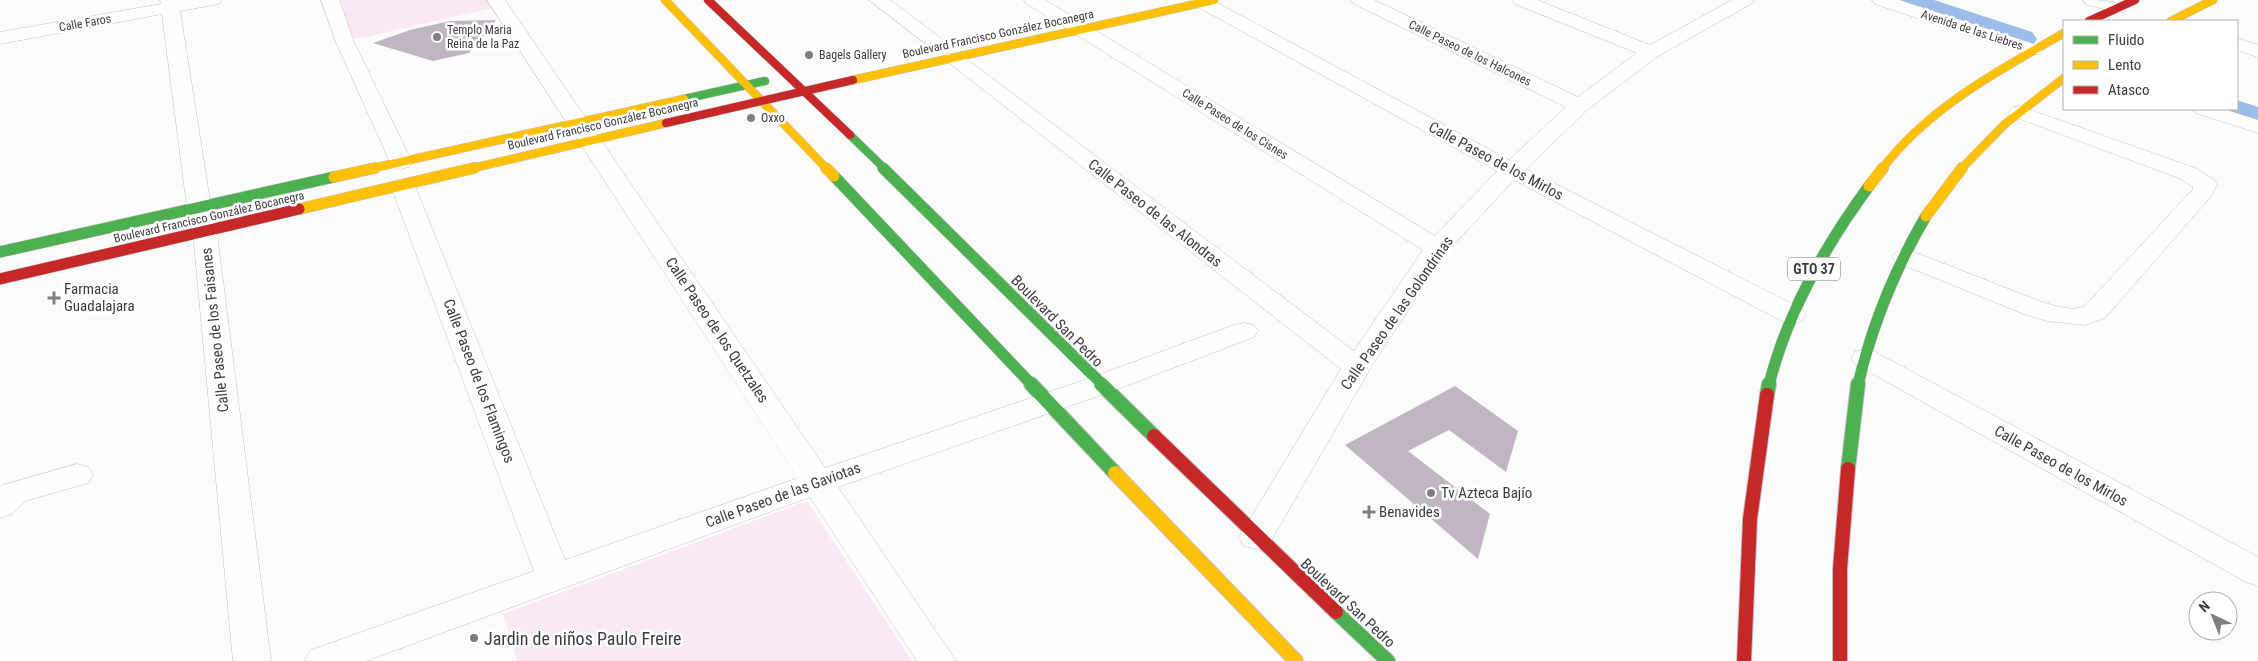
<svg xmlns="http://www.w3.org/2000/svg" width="2258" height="661" font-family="'Roboto Condensed',sans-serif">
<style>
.green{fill:#fae8f3}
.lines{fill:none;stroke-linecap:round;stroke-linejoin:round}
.river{fill:#9cbdea;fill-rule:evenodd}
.building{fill:#c0b6c2}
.street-casing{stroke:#c3c2c6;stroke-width:1}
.fast-far2-casing{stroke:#c3c2c6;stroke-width:9}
.fast-far1-casing{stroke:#c3c2c6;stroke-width:12}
.fast-casing{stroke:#c3c2c6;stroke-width:16}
.slow-far2-casing{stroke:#c3c2c6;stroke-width:9}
.slow-far1-casing{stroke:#c3c2c6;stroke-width:12}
.slow-casing{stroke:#c3c2c6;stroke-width:16}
.jam-far2-casing{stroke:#c3c2c6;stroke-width:9}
.jam-far1-casing{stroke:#c3c2c6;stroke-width:12}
.jam-casing{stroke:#c3c2c6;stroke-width:16}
.street{fill:#fefeff;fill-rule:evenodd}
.fast-far2{stroke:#4caf50;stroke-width:8}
.fast-far1{stroke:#4caf50;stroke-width:11}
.fast{stroke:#4caf50;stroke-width:14}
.slow-far2{stroke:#ffc107;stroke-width:8}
.slow-far1{stroke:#ffc107;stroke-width:11}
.slow{stroke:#ffc107;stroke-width:14}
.jam-far2{stroke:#c62828;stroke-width:8}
.jam-far1{stroke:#c62828;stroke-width:11}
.jam{stroke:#c62828;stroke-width:14}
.poi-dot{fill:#807e83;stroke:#fff;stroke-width:2}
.labels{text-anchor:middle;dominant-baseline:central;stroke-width:5;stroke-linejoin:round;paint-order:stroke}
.far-street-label{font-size:12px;fill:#3d3b42;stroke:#fff}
.far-poi-label{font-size:12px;fill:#3d3b42;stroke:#fff;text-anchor:start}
.shield{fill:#fff;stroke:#77767b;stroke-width:1}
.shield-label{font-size:14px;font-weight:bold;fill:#3d3b42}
.street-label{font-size:15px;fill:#3d3b42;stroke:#fff}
.poi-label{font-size:15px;fill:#3d3b42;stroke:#fff;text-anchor:start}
.near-poi-label{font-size:18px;fill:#3d3b42;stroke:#fff;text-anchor:start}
</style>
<rect width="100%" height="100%" fill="#fbfbfc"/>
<path class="green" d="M339,0h152l6,7 -145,33z
M807,501l105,160h-395l-14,-47z"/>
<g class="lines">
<path class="river" d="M1886,0h48l98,32 5,7 -5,7 -12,3 -12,-3 -117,-39z
M2237,100l21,7v23l-43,-13 -6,-8h28z"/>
</g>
<path class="building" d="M496,20l-27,33 -36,8 -60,-18 37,-13 40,-9z
M1455,386l63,45 -12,41 -57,-42 -41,21 82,63 -12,45 -133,-114z"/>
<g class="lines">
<defs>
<path id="street" d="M160,0h62l-3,4 -39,7 31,196 6,26 54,428h-38l-40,-428 -6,-26 -25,-193 -162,30v-12l161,-28z
M321,0h18l15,42 58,120 -3,5 -8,2 -8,-2 -3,-5 -54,-120z
M487,0h18l320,468 265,-90 144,-53 10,-2 10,2 4,6 -4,6 -144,55 -272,95 118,174h-39l-107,-164 -444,164h-61l6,-11 223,-79 -143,-385 4,-5 8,-2 8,2 4,5 150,374 233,-82z
M869,0h21l57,43 -3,4h-14z
M1024,0h21l390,236 62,-65 -301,-165 -3,-4 1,-2h18l297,160 57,-53 -212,-103 -3,-4h23l204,97 59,-44 -122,-49 -3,-4h25l113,45 82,-45h22l-3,4 -93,52 -71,54 -61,59 276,140 4,6 -4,6 -10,2 -10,-2 -268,-141 -68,73 -75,114 -103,179 -12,3 -12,-3 -5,-9 102,-168 -398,-311 3,-4h14l394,297 69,-101 -396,-246z
M1872,0h27l141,46 3,4 -3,4h-14l-151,-50z
M2083,0c13,0 35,0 43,8l-3,4 -6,1 -31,-9z
M2237,38l21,7v12l-21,-7z
M2019,106l176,62 18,11 4,5 -5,11 -107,123 -20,7 -38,-4 -23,-7 -128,-52 -4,-5 4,-5 9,-3 9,3 128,50c13,4 31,10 43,4l108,-117v-2l-14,-9 -167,-62 -4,-4 4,-4z
M2193,109h30l35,11v13l-62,-20z
M1865,349l10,3 383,205v29l-12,-4 -391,-218 -4,-6 4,-6z
M77,464l11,3 5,8 -5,8 -63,18 -13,13 -12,4v-31l3,-2z"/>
<path id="fast-far2" d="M684,99l81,-18
M850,135l35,34"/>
<path id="fast-far1" d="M883,168l220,217
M834,176l198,209
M0,252l334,-75
M1769,385c18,-73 56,-139 100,-199
M1858,385c14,-60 37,-116 68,-169"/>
<path id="fast" d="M1031,384l84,89
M1101,384l53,52
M1767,395l2,-11
M1848,469l10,-85
M1336,612l52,49"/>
<path id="slow-far2" d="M665,0l162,169
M2171,21l42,-21
M853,80l361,-80
M369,169l315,-70
M469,169l197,-46
M1882,169c46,-61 116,-98 182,-136
M1961,169l44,-45 59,-46"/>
<path id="slow-far1" d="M826,168l8,8
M334,177l41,-9
M1869,186l14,-18
M299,209l175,-41
M1926,216l36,-48"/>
<path id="slow" d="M1115,473l181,188"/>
<path id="jam-far2" d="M708,0l142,135
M2089,21l46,-21
M666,123l187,-43"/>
<path id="jam-far1" d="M0,279l299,-70"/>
<path id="jam" d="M1154,436l182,176
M1744,661l6,-142 17,-124
M1840,661v-92l8,-100"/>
</defs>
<use href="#street" class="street-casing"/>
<use href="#fast-far2" class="fast-far2-casing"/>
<use href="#fast-far1" class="fast-far1-casing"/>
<use href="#fast" class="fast-casing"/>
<use href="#slow-far2" class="slow-far2-casing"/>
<use href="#slow-far1" class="slow-far1-casing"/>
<use href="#slow" class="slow-casing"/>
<use href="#jam-far2" class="jam-far2-casing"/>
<use href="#jam-far1" class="jam-far1-casing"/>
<use href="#jam" class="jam-casing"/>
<use href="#street" class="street"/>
<use href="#fast-far2" class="fast-far2"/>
<use href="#fast-far1" class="fast-far1"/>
<use href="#fast" class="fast"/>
<use href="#slow-far2" class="slow-far2"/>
<use href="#slow-far1" class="slow-far1"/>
<use href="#slow" class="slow"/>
<use href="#jam-far2" class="jam-far2"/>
<use href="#jam-far1" class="jam-far1"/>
<use href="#jam" class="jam"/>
</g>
<g class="poi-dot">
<circle cx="437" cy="37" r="5"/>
<circle cx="809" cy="55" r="5"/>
<circle cx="751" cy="118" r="5"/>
<path d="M51.5 290.5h5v5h5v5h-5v5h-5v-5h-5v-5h5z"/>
<circle cx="1431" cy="493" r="5"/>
<path d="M1366.5 504.5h5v5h5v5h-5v5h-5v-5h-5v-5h5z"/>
<circle cx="474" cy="638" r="5"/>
</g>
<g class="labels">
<g class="far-street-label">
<text transform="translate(85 23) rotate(-10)">Calle Faros</text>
<text transform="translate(1972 30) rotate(18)">Avenida de las Liebres</text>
<text transform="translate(998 34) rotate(-12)">Boulevard Francisco González Bocanegra</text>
<text transform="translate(1470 53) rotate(26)">Calle Paseo de los Halcones</text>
<text transform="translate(603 124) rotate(-13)">Boulevard Francisco González Bocanegra</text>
<text transform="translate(1235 124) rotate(32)">Calle Paseo de los Cisnes</text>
<text transform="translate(209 217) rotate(-13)">Boulevard Francisco González Bocanegra</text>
</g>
<g class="far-poi-label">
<text x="447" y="30">Templo Maria<tspan x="447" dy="14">Reina de la Paz</tspan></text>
<text x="819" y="55">Bagels Gallery</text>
<text x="761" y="118">Oxxo</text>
</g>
<rect class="shield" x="1788" y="257.5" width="52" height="23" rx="4"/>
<g class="shield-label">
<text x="1814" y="269">GTO 37</text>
</g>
<g class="street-label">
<text transform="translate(1496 161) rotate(28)">Calle Paseo de los Mirlos</text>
<text transform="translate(1155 213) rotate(38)">Calle Paseo de las Alondras</text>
<text transform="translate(1397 313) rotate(-55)">Calle Paseo de las Golondrinas</text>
<text transform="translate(1057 321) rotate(45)">Boulevard San Pedro</text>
<text transform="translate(215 330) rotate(-96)">Calle Paseo de los Faisanes</text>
<text transform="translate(717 330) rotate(56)">Calle Paseo de los Quetzales</text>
<text transform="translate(479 381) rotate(69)">Calle Paseo de los Flamingos</text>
<text transform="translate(2061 466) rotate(29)">Calle Paseo de los Mirlos</text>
<text transform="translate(783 495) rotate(-20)">Calle Paseo de las Gaviotas</text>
<text transform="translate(1348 603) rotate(43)">Boulevard San Pedro</text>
</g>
<g class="poi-label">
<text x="64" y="289">Farmacia<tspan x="64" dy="17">Guadalajara</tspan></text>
<text x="1441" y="493">Tv Azteca Bajío</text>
<text x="1379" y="512">Benavides</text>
</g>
<g class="near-poi-label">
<text x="484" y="638">Jardin de niños Paulo Freire</text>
</g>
</g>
<rect x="2063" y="20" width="175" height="90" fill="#ffffff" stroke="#b1b1b3"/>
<rect x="2073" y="36" width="25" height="8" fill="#4caf50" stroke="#b1b1b3"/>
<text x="2108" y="45" font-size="15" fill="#3d3b42">Fluido</text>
<rect x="2073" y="61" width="25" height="8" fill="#ffc107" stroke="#b1b1b3"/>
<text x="2108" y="70" font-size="15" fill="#3d3b42">Lento</text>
<rect x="2073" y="86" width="25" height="8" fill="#c62828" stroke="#b1b1b3"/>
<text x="2108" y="95" font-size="15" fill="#3d3b42">Atasco</text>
<g transform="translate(2213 616) rotate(317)"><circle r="24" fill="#ffffff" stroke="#b1b1b3"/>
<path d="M0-4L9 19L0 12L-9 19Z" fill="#807e83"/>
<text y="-8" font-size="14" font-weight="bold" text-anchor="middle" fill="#3d3b42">N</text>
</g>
</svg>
